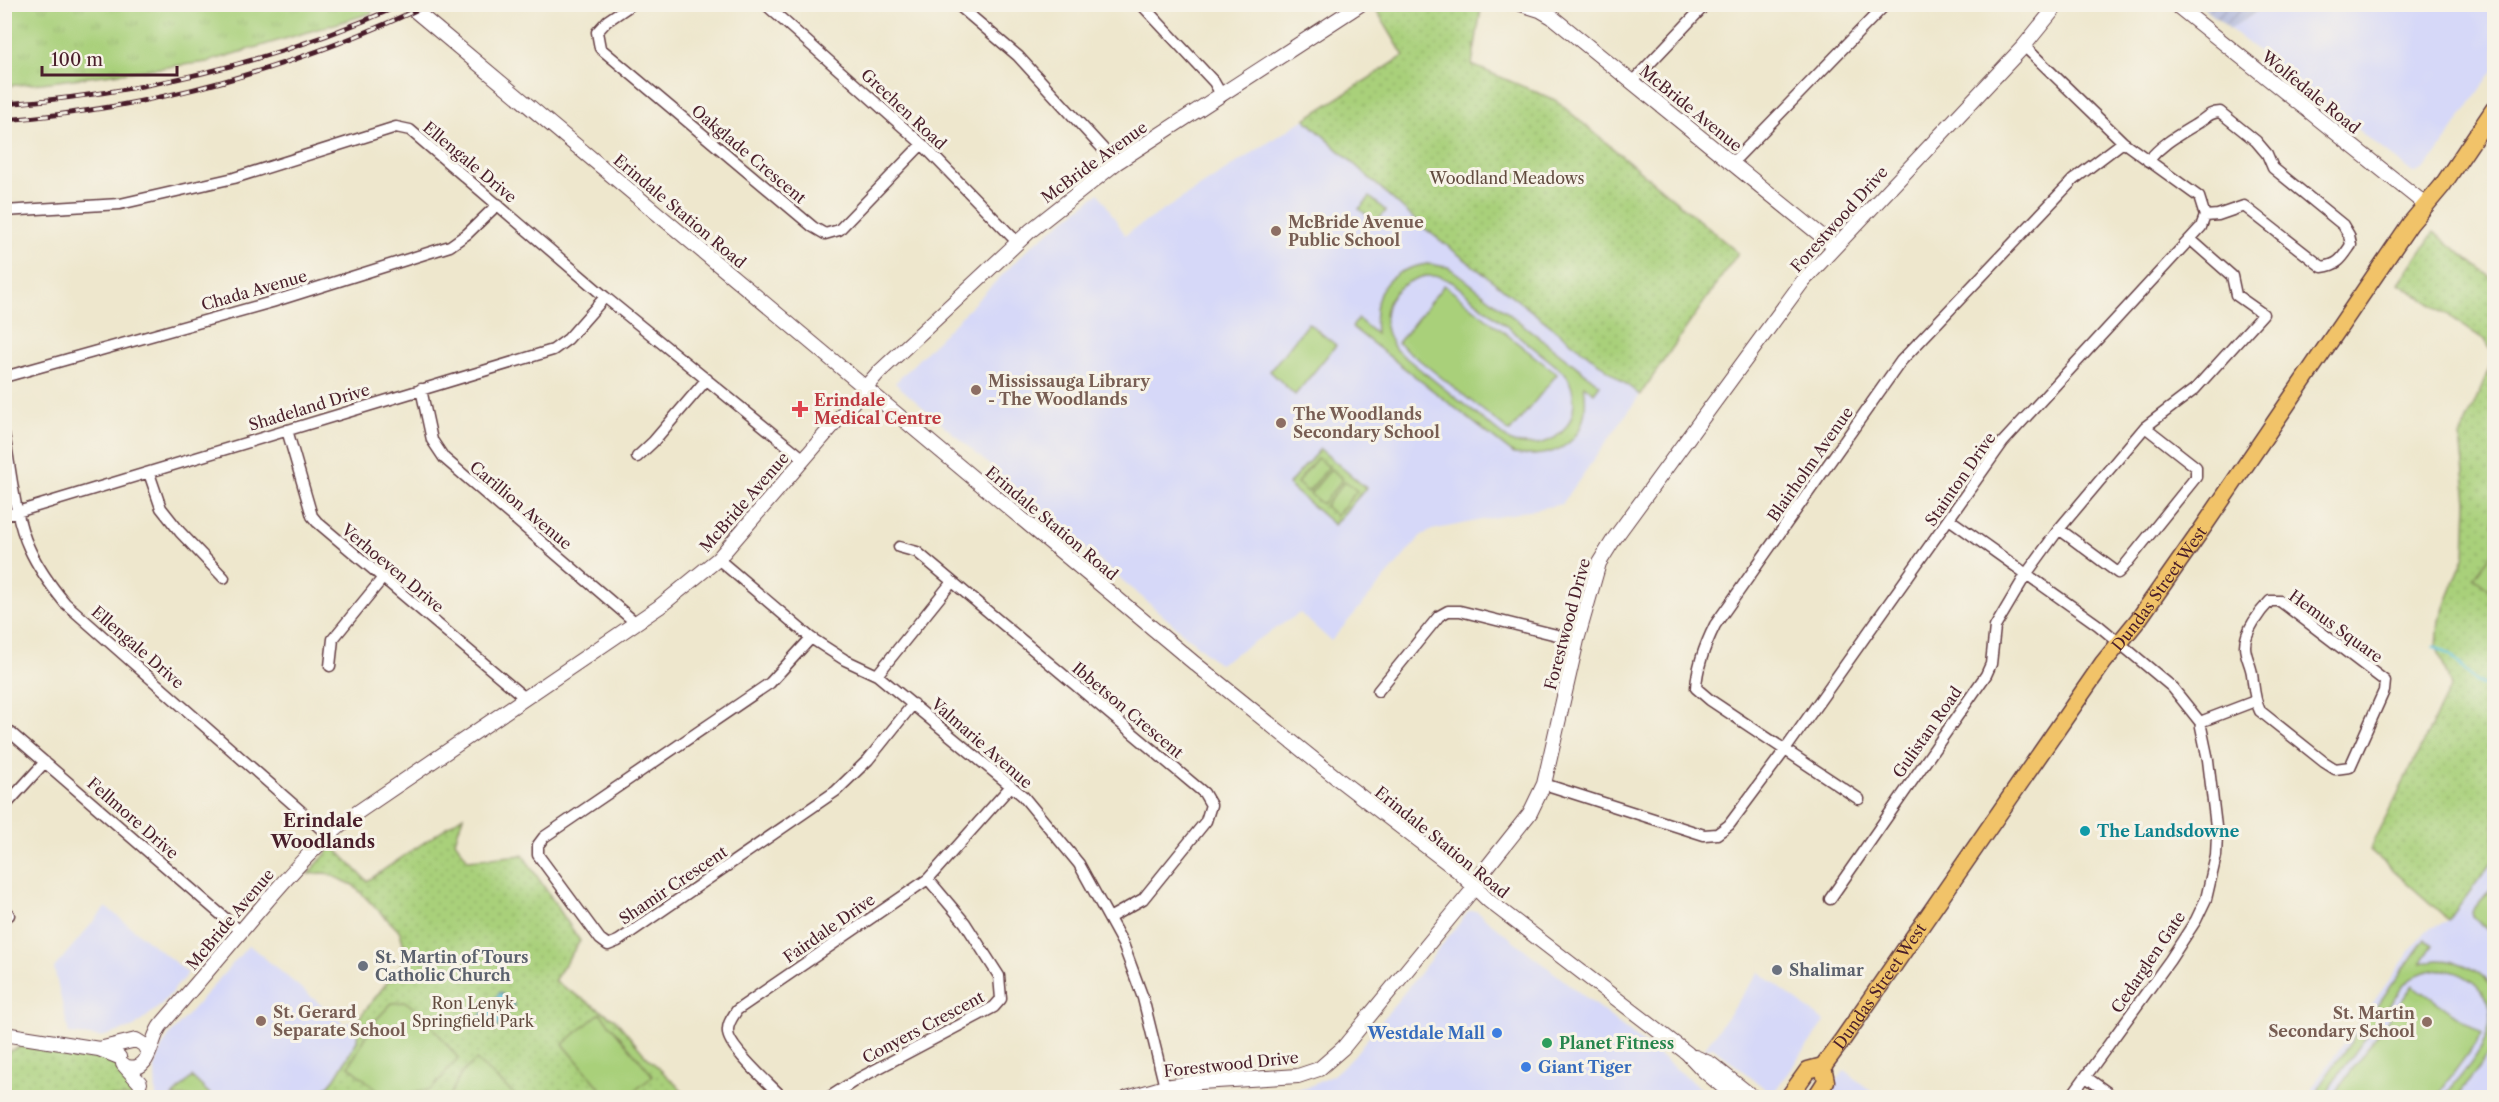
<svg xmlns="http://www.w3.org/2000/svg" width="2499" height="1102" font-family="'Libre Caslon Text',serif">
<style>
.built{fill:#d6d8f8}
.industrial{fill:url(#industrial-furrows)}
.grass{fill:url(#grass-tufts);stroke:#7a7852;stroke-width:1.5}
.park{fill:url(#park-dots);stroke:#7a7852;stroke-width:1.5}
.garden{fill:#a9d07a;stroke:#7a7852;stroke-width:1.5;fill-rule:evenodd}
.water{fill:url(#water-ripples);stroke:#547283;stroke-width:1.5}
.lines{fill:none;stroke-linecap:round;stroke-linejoin:round}
.stream{stroke:#5ec4db;stroke-width:3}
.minor-casing{stroke:#633d43;stroke-width:13}
.tertiary-casing{stroke:#633d43;stroke-width:16}
.primary-casing{stroke:#633d43;stroke-width:19}
.minor{stroke:#fff;stroke-width:10}
.tertiary{stroke:#fff;stroke-width:14}
.primary{stroke:#f1c369;stroke-width:16}
.rail-casing{stroke:#4a1f2b;stroke-width:5}
.rail{stroke:#f7f3e8;stroke-width:3;stroke-dasharray:9;stroke-linecap:butt}
.education-dot{fill:#8d6e63;stroke:#f7f3e8;stroke-width:2}
.health-dot{fill:#e0444e;stroke:#f7f3e8;stroke-width:2}
.culture-dot{fill:#0f9aa8;stroke:#f7f3e8;stroke-width:2}
.worship-dot{fill:#6b7280;stroke:#f7f3e8;stroke-width:2}
.shop-dot{fill:#3f7fe0;stroke:#f7f3e8;stroke-width:2}
.leisure-dot{fill:#2e9e5b;stroke:#f7f3e8;stroke-width:2}
.labels{text-anchor:middle;dominant-baseline:central;stroke-width:6;stroke-linejoin:round;paint-order:stroke}
.street-label{font-size:16px;fill:#4a1f2b;stroke:#f7f3e8}
.park-label{font-size:16px;fill:#624b3f;stroke:#f7f3e8}
.education-label{font-size:16px;font-weight:bold;fill:#785e54;stroke:#f7f3e8;text-anchor:start}
.health-label{font-size:16px;font-weight:bold;fill:#be3a42;stroke:#f7f3e8;text-anchor:start}
.culture-label{font-size:16px;font-weight:bold;fill:#0d838f;stroke:#f7f3e8;text-anchor:start}
.worship-label{font-size:16px;font-weight:bold;fill:#5b616d;stroke:#f7f3e8;text-anchor:start}
.shop-label{font-size:16px;font-weight:bold;fill:#366cbe;stroke:#f7f3e8;text-anchor:end}
.leisure-label{font-size:16px;font-weight:bold;fill:#27864d;stroke:#f7f3e8;text-anchor:start}
.neighbourhood-label{font-size:18px;font-weight:bold;fill:#4a1f2b;stroke:#f7f3e8}
</style>
<defs>
<pattern id="industrial-furrows" width="10" height="10" patternUnits="userSpaceOnUse" patternTransform="scale(1.5)"><rect width="10" height="10" fill="#bec3dd"/><path d="M-1 1l2-2M0 10L10 0M9 11l2-2" fill="none" stroke="#a5a7be"/></pattern>
<pattern id="grass-tufts" width="24" height="20" patternUnits="userSpaceOnUse" patternTransform="scale(1.5)"><rect width="24" height="20" fill="#a9d07a"/><path d="M3 7l-1-3M5 7V3M7 7l1-3M15 17l-1-3M17 17v-4M19 17l1-3" fill="none" stroke="#93b26a"/></pattern>
<pattern id="park-dots" width="8" height="8" patternUnits="userSpaceOnUse" patternTransform="scale(1.5)"><rect width="8" height="8" fill="#a9d07a"/><path d="M2 2h.1M6 6h.1" fill="none" stroke="#93b26a" stroke-width="1.8" stroke-linecap="round"/></pattern>
<pattern id="water-ripples" width="26" height="14" patternUnits="userSpaceOnUse" patternTransform="scale(1.5)"><rect width="26" height="14" fill="#5ec4db"/><path d="M2 4q2-2 4 0t4 0M15 11q2-2 4 0t4 0" fill="none" stroke="#53a8bc"/></pattern>
</defs>
<rect width="100%" height="100%" fill="#f7f3e8"/>
<filter id="ink" filterUnits="userSpaceOnUse"><feTurbulence type="fractalNoise" baseFrequency=".0167" numOctaves="2"/><feDisplacementMap in="SourceGraphic" scale="12" xChannelSelector="R" yChannelSelector="G"/><feConvolveMatrix kernelMatrix="1 2 1 2 8 2 1 2 1" color-interpolation-filters="sRGB"/></filter>
<filter id="wash" filterUnits="userSpaceOnUse"><feTurbulence type="fractalNoise" baseFrequency=".008" numOctaves="4" result="noise"/><feDisplacementMap in="SourceGraphic" scale="24" xChannelSelector="R" yChannelSelector="G"/><feGaussianBlur stdDeviation="1.35" result="paint"/><feColorMatrix in="noise" values="0 0 0 0 0 0 0 0 0 0 0 0 0 0 0 0 0 1.4 0 .05"/><feComposite in="paint" operator="in"/></filter>
<g filter="url(#wash)">
<rect width="100%" height="100%" fill="#eee7cd"/>
<path class="built" d="M2267,5h227v64l-58,86 -12,14 -10,5 -184,-145z
M1305,119l118,108 217,168 -78,109 -130,26 -11,6 -90,105 -31,-28 -81,51 -324,-281 137,-138 67,-52 26,42z
M2494,859v238l-185,1 8,-18 107,-148 25,-12z
M106,907l82,66 -27,32 -27,22 -33,10 -32,-3 -15,-66z
M1469,911h7l236,186h-429v-6l23,-3 27,-13 19,-17z
M249,945l95,79 15,-6 -2,23 -22,37 -15,19 -164,1 -1,-30 6,-19 8,-13z
M1759,972l66,50 -51,70 -6,-1 -55,-44 -9,2z
M1844,1070l35,27 -54,1z"/>
<path class="industrial" d="M2200,5h67l-37,24z"/>
<path class="grass" d="M5,4h365l2,9 -165,49 -165,21 -37,3z"/>
<path class="park" d="M1396,5h71l14,4 -9,56 83,35 183,153 -98,142 -217,-168 -118,-108 99,-63 -27,-45z
M1370,197l16,14 -10,11 -17,-13z
M2434,232l60,48v75l-9,-15 -86,-57z
M2494,357v502l-45,61 -79,-70 81,-164 -14,-39 2,-27 26,-65 2,-54 -7,-64z
M1320,449l46,39 -32,37 -46,-40z
M463,816l-8,25 13,19 55,-5 57,86 -26,40 61,38 29,35 45,43h-370l16,-19 22,-37 2,-23 48,-61 -7,-25 -47,-47 -27,-12 -18,1 25,-28 34,35z
M25,1045l78,13c17,7 32,20 34,39l-132,1v-45z"/>
<path class="garden" d="M1427,264l21,3 10,7 142,111 -6,8 -10,-8c8,52 -21,75 -70,69l-162,-127 6,-8 18,15c-4,-42 9,-63 51,-70zM1425,276h14l13,6 114,92c23,43 -8,81 -55,68l-115,-92c-22,-34 -10,-64 29,-74z
M1444,285l113,89 -47,58 -112,-89z
M1308,323l28,22 -41,50 -25,-24z
M1317,458l12,9 -21,25 -11,-9z
M1331,469l12,10 -21,25 -12,-10z
M1345,481l12,10 -21,25 -11,-10z
M2494,551v40l-1,1 -19,-15z
M2494,885v50l-21,-19 -1,-5z
M2425,939l8,6 -12,18c6,-1 12,-3 18,-3 21,0 51,13 55,36 3,14 1,32 0,47l-2,7 -35,47h-13c14,-18 41,-47 45,-69 10,-48 -52,-78 -85,-43l-72,99 -6,13h-10l6,-15z
M2413,985l69,49 -46,63h-101l-2,-1z
M406,1002l17,13 35,43 -26,31 -34,7 -20,-5 -29,-25 26,-45 17,-18z
M600,1013l53,63 -26,21h-19l-45,-53z
M476,1060l41,37h-68l12,-23z
M192,1077l21,20h-41z"/>
<path class="water" d="M500,992l15,13 -20,25 -16,-13z"/>
<g class="lines">
<path class="stream" d="M2435,646l15,8 26,28 18,7"/>
</g>
</g>
<g filter="url(#ink)">
<g class="lines">
<defs>
<path id="minor" d="M632,4l-25,17 -10,11 3,16 213,179 12,7 14,-4 83,-86
M765,4l157,140 95,98
M957,4l61,52 98,107
M1141,4l73,78 8,14
M1632,82l74,-78
M2148,161c14,-17 29,-25 47,-36 9,-5 14,-13 25,-13l36,29 11,13 6,14 70,57 6,10 2,10c-9,13 -12,20 -29,22l-78,-61 -26,9 -13,1
M1733,162l153,-158
M4,211l116,-7 114,-26 162,-51 14,3 195,167 199,162
M4,377l268,-75 178,-56 17,-12 31,-30
M421,389l11,51 12,18 192,165
M287,430l25,86 5,6 208,176
M4,434c7,35 10,82 25,114 9,20 22,38 36,55l263,232
M637,457l16,-15 54,-63
M149,473l12,35 19,24 44,46
M4,516l549,-166 15,-11 37,-42
M1949,519l149,106 74,62 28,35 8,38 9,75 -1,21 -10,43 -10,21 -26,40 -100,138
M2059,529l59,44 4,-4 74,-92v-10l-51,-40
M899,547l18,5 287,241 7,12 -5,16 -63,78 -34,19
M718,559l93,79 34,22 32,15 146,121 56,68 44,80 20,54 22,89
M2270,601h10l105,80 -1,10 -34,76 -15,2 -11,-7 -64,-51c-6,-12 -6,-24 -8,-37 -1,-9 -7,-18 -7,-28 0,-15 15,-35 25,-45z
M811,638l-41,45 -226,154 -6,8v10l62,84 8,6 10,-4 218,-150 32,-31 45,-56
M330,666l3,-27 49,-60
M877,675l75,-93
M1378,691l61,-75 9,-5h12l117,29
M2200,722l55,-21
M4,727l237,205
M1544,784l160,51 13,-1 12,-9 56,-75 218,-308 198,-215 4,-11 -6,-19 -76,-55 -99,-96
M1859,799l-149,-99 -14,-12c1,-22 9,-43 19,-63l186,-264 172,-181 50,-38
M4,807l41,-45
M1830,899l156,-224 5,-11 4,-37 32,-54 32,-44 86,-102 50,-38 68,-75 -27,-19 -4,-19 -42,-37
M4,907l5,8
M2086,1077l29,21
M783,1098c-12,-13 -55,-50 -55,-66 -1,-9 5,-15 9,-22l191,-131 83,-93
M828,1098l28,-18 138,-73 7,-8 -2,-23 -34,-53 -37,-44"/>
<path id="tertiary" d="M407,4l786,658 145,117 120,92 31,30 198,152 17,18 32,27
M1521,4l19,6 12,7 282,229
M2175,4l251,201
M4,1034l95,15 20,8
M99,1049l37,-9 8,5 4,8
M1695,1057l16,7 43,34
M123,1064l17,19
M128,1067c23,6 22,-29 33,-42 31,-36 62,-72 93,-109 32,-37 63,-75 104,-104l301,-205 59,-48 159,-185 153,-143 86,-68 245,-159
M1127,1098l38,-11 35,-5 98,-6 21,-7 24,-21 132,-161 9,-16 46,-58 14,-29 33,-144 22,-77 15,-24 189,-258 221,-235 34,-42"/>
<g id="primary">
<path id="s1" d="M1788,1098l20,-28 15,-4 20,-27 260,-376 35,-43 64,-91 208,-305 32,-38 52,-77"/>
<path d="M1815,1098l11,-17 -3,-15"/>
</g>
</defs>
<use href="#minor" class="minor-casing"/>
<use href="#tertiary" class="tertiary-casing"/>
<use href="#primary" class="primary-casing"/>
<use href="#minor" class="minor"/>
<use href="#tertiary" class="tertiary"/>
<use href="#primary" class="primary"/>
<defs>
<path id="rail" d="M4,104c137,-10 274,-43 399,-100
M4,120c147,-11 292,-52 425,-116"/>
</defs>
<use href="#rail" class="rail-casing"/>
<use href="#rail" class="rail"/>
</g>
</g>
<g class="education-dot">
<circle cx="1276" cy="231" r="6"/>
<circle cx="976" cy="390" r="6"/>
<circle cx="1281" cy="423" r="6"/>
<circle cx="261" cy="1021" r="6"/>
<circle cx="2427" cy="1022" r="6"/>
</g>
<path class="health-dot" d="M797 400h6v6h6v6h-6v6h-6v-6h-6v-6h6z"/>
<circle class="culture-dot" cx="2085" cy="831" r="6"/>
<g class="worship-dot">
<circle cx="363" cy="966" r="6"/>
<circle cx="1777" cy="970" r="6"/>
</g>
<g class="shop-dot">
<circle cx="1497" cy="1033" r="6"/>
<circle cx="1526" cy="1067" r="6"/>
</g>
<circle class="leisure-dot" cx="1547" cy="1043" r="6"/>
<g class="labels">
<g class="street-label">
<text transform="translate(2311 92) rotate(39)">Wolfedale Road</text>
<text transform="translate(1691 108) rotate(39)">McBride Avenue</text>
<text transform="translate(904 109) rotate(43)">Grechen Road</text>
<text transform="translate(749 154) rotate(40)">Oakglade Crescent</text>
<text transform="translate(470 162) rotate(40)">Ellengale Drive</text>
<text transform="translate(1094 162) rotate(-36)">McBride Avenue</text>
<text transform="translate(680 211) rotate(40)">Erindale Station Road</text>
<text transform="translate(1839 219) rotate(-48)">Forestwood Drive</text>
<text transform="translate(254 290) rotate(-16)">Chada Avenue</text>
<text transform="translate(309 407) rotate(-17)">Shadeland Drive</text>
<text transform="translate(1810 464) rotate(-55)">Blairholm Avenue</text>
<text transform="translate(1960 479) rotate(-55)">Stainton Drive</text>
<text transform="translate(744 502) rotate(-49)">McBride Avenue</text>
<text transform="translate(521 505) rotate(40)">Carillion Avenue</text>
<text transform="translate(1052 523) rotate(40)">Erindale Station Road</text>
<text transform="translate(393 568) rotate(40)">Verhoeven Drive</text>
<text stroke="none"><textPath href="#s1" startOffset="634">Dundas Street West</textPath></text>
<text transform="translate(1567 624) rotate(-75)">Forestwood Drive</text>
<text transform="translate(2336 626) rotate(36)">Hemus Square</text>
<text transform="translate(138 647) rotate(41)">Ellengale Drive</text>
<text transform="translate(1128 710) rotate(40)">Ibbetson Crescent</text>
<text transform="translate(1927 732) rotate(-55)">Gulistan Road</text>
<text transform="translate(982 743) rotate(41)">Valmarie Avenue</text>
<text transform="translate(133 818) rotate(41)">Fellmore Drive</text>
<text transform="translate(1442 842) rotate(39)">Erindale Station Road</text>
<text transform="translate(673 885) rotate(-34)">Shamir Crescent</text>
<text transform="translate(230 919) rotate(-50)">McBride Avenue</text>
<text transform="translate(829 928) rotate(-35)">Fairdale Drive</text>
<text transform="translate(2148 962) rotate(-56)">Cedarglen Gate</text>
<text stroke="none"><textPath href="#s1" startOffset="148">Dundas Street West</textPath></text>
<text transform="translate(923 1027) rotate(-28)">Conyers Crescent</text>
<text transform="translate(1231 1064) rotate(-6)">Forestwood Drive</text>
</g>
<g class="park-label">
<text x="1507" y="178">Woodland Meadows</text>
<text x="473" y="1003">Ron Lenyk<tspan x="473" dy="18">Springfield Park</tspan></text>
</g>
<g class="education-label">
<text x="1288" y="222">McBride Avenue<tspan x="1288" dy="18">Public School</tspan></text>
<text x="988" y="381">Mississauga Library<tspan x="988" dy="18">- The Woodlands</tspan></text>
<text x="1293" y="414">The Woodlands<tspan x="1293" dy="18">Secondary School</tspan></text>
<text x="273" y="1012">St. Gerard<tspan x="273" dy="18">Separate School</tspan></text>
<text x="2415" y="1013" text-anchor="end">St. Martin<tspan x="2415" dy="18">Secondary School</tspan></text>
</g>
<g class="health-label">
<text x="814" y="400">Erindale<tspan x="814" dy="18">Medical Centre</tspan></text>
</g>
<g class="culture-label">
<text x="2097" y="831">The Landsdowne</text>
</g>
<g class="worship-label">
<text x="375" y="957">St. Martin of Tours<tspan x="375" dy="18">Catholic Church</tspan></text>
<text x="1789" y="970">Shalimar</text>
</g>
<g class="shop-label">
<text x="1485" y="1033">Westdale Mall</text>
<text x="1538" y="1067" text-anchor="start">Giant Tiger</text>
</g>
<g class="leisure-label">
<text x="1559" y="1043">Planet Fitness</text>
</g>
<g class="neighbourhood-label">
<text x="323" y="821">Erindale<tspan x="323" dy="21">Woodlands</tspan></text>
</g>
</g>
<rect width="2499" height="1102" fill="none" stroke="#f7f3e8" stroke-width="24"/>
<path d="M42 66v9h135v-9" fill="none" stroke="#4a1f2b" stroke-width="3"/>
<text x="51" y="66" font-size="18" fill="#4a1f2b" stroke="#f7f3e8" stroke-width="4.5" paint-order="stroke">100 m</text>
</svg>
